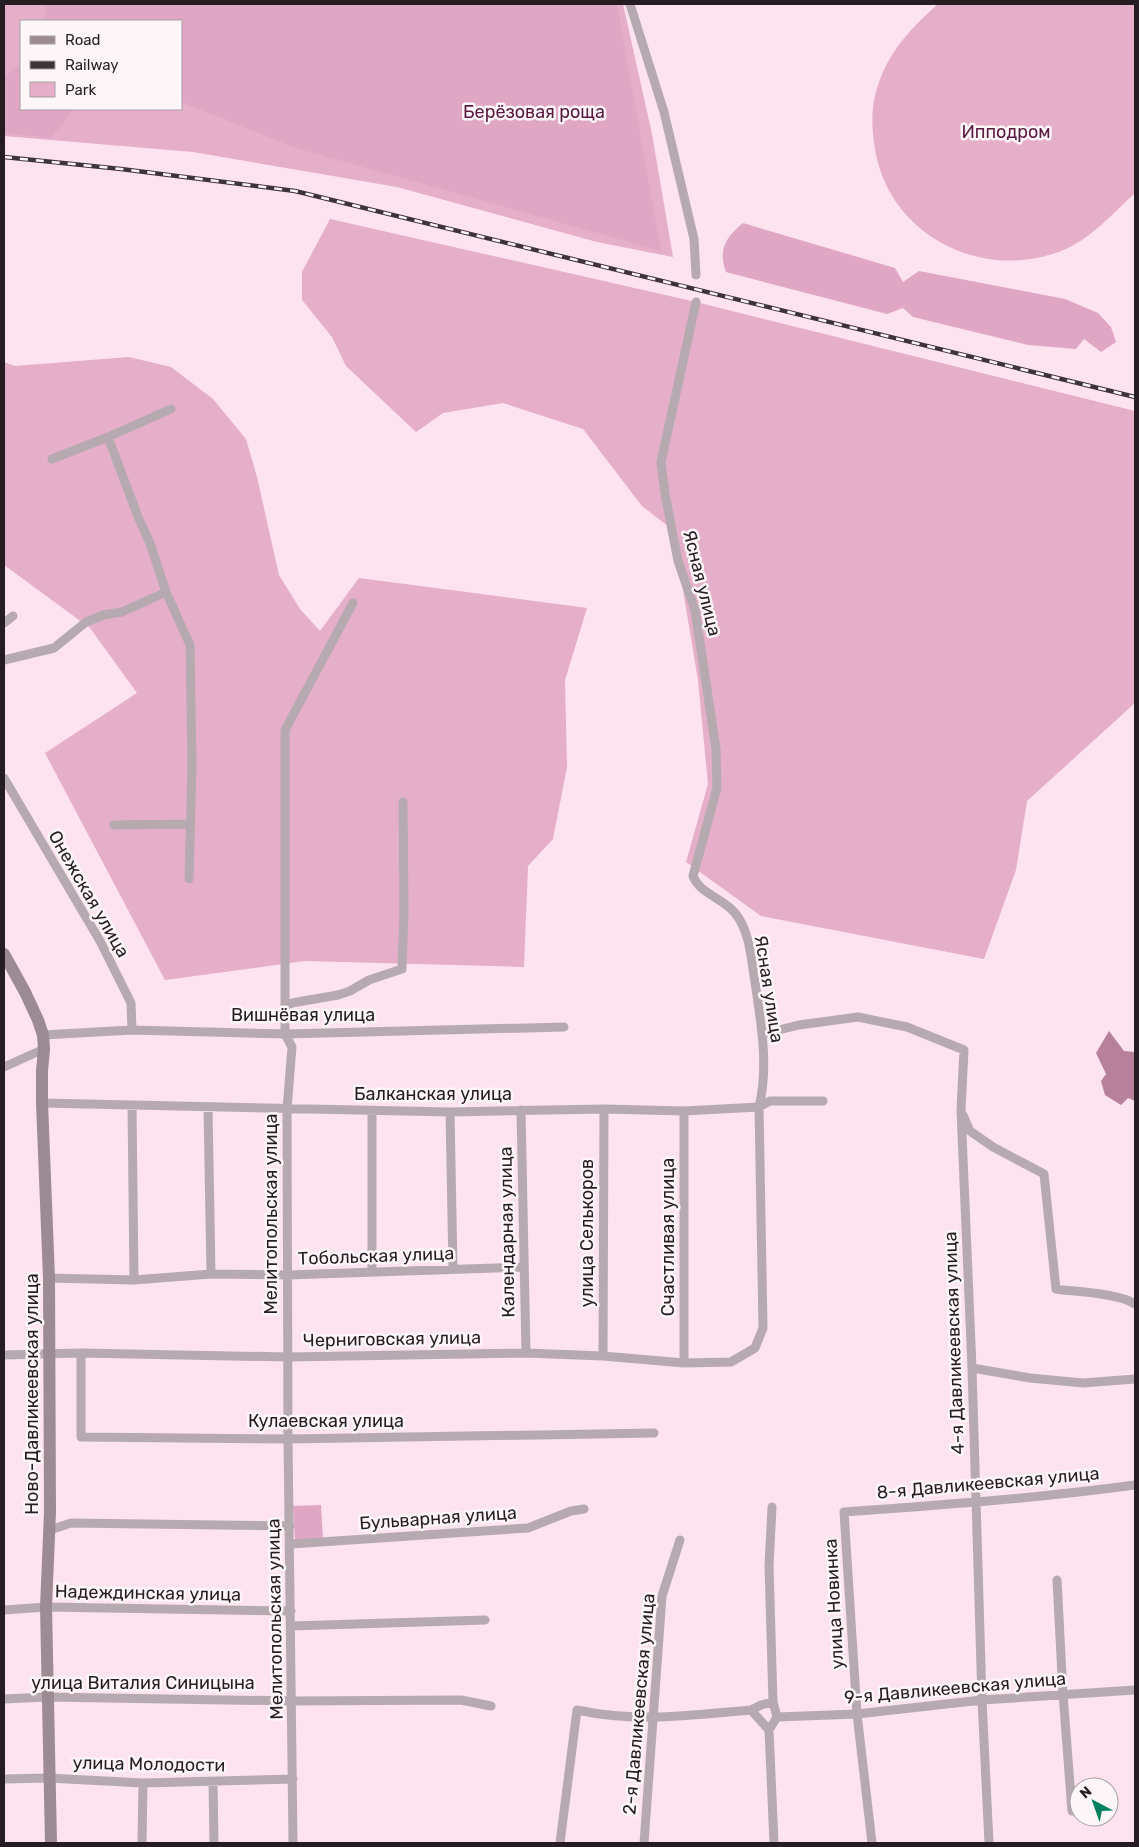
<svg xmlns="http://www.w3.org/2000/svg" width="1139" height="1847" font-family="Rubik,sans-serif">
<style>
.green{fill:#e5aec9;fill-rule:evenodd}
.forest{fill:#dfa7c4}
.water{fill:#b7819c}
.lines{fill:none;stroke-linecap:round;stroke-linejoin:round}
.street{stroke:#b6aab0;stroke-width:9}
.secondary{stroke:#9c8b93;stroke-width:12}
.rail-casing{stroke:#3e3339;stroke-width:4.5}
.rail{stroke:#fcf6f9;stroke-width:2.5;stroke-dasharray:8;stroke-linecap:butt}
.labels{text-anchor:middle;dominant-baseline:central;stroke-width:5;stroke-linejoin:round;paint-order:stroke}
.park-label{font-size:18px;fill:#5a1941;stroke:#fcf6f9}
.street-label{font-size:18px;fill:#261d22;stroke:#fcf6f9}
</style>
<rect width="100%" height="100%" fill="#fde2ef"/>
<path class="green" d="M4,4h619l29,130 21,123 -76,-15 -200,-55 -204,-35 -189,-16zM21,21h160v88h-160z
M938,4h197v189c-23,21 -45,47 -74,58 -80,31 -172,-16 -186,-102 -3,-18 -4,-36 0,-53 10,-41 33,-65 63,-92z
M330,219l366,83 439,109v292l-108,98 -11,69 -32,89 -223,-43 -75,-54 22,-78 -10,-104 -25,-150 -31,-24 -59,-77 -80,-26 -60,10 -27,19 -70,-66 -14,-29 -30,-37v-28z
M129,357l42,10 42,32 33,40 11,38 22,98 21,34 20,22 39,-53 228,30 -22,72 2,87 -14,72 -25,27 -4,101 -219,-6 -140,19 -120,-227 92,-60 -47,-65 -86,-63v-203l11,4z"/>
<path class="forest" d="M47,4h570l44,247 -365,-103 -115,-46v-81h-138z
M21,63v46h53l-23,29 -47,-5v-57z
M743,223l152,45 8,14 16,-11 146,28 33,14 13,14 5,15 -15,10 -17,-13 -8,10 -48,-4 -115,-28 -10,-9 -16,6 -161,-42c-8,-22 -1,-34 17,-49z
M321,1505l2,34 -28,1 -2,-34z"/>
<path class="water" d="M1109,1031l15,20 11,1v49l-7,-3 -7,7 -16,-10 -4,-14 5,-7 -10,-21z"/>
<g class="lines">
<path class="street" d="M630,4l34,108 30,127 2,36
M108,437l30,80 12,26 16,49 24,53 2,120 -3,114
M52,459l56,-22 63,-28
M4,623l9,-7
M4,660l50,-12 32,-26 17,-7 19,-3 44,-20
M4,778l96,163 31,62 1,27
M114,825l76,-1
M285,1007l7,-4 46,-8 12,-4 19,-11 33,-11 2,-56 -1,-111
M763,1034l36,-9 59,-8 49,10 57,23 -3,60 11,258 10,332 7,143
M43,1035l89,-5 153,4 279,-7
M4,1067l40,-18
M42,1103l408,9 154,-3 80,2 75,-4 11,-6h53
M132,1105l2,175
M208,1107l3,167
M521,1110l5,243
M372,1111v160
M684,1111v252
M450,1112l3,157
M963,1115l7,16 23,16 51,27 12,115c20,3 63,4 79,15
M49,1278l85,2 77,-6 77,1 236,-8
M81,1353v84l207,2 366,-6
M4,1355l77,-2 207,4 238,-4 77,3 81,7 47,-1 24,-14 8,-20 -4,-221c10,-41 2,-84 -4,-125 -4,-23 -5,-51 -20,-69 -12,-15 -35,-19 -42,-37l24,-88 -1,-39 -21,-139 -17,-49 -13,-67 -4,-32 35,-160
M603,1356l1,-247
M972,1368l58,10 53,5 52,-4
M772,1507l-3,59 4,136 4,15 -8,13 5,113
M50,1530l21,-7 219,3
M291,1544l237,-16 43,-17 13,-2
M1057,1580l6,114 9,117
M4,1610l42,-3 245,4
M291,1626l194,-6
M4,1699l43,-2 246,4 168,-1 30,6
M751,1710l18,20
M777,1717l80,-3 125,-14 153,-10
M4,1779l44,-1 95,5 150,-4
M213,1782l1,61
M142,1843l1,-60
M293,1843l-5,-404 -1,-330 5,-62 -7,-13v-304l68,-127
M560,1843l17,-133c60,13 114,5 174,0l10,-5 12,-3
M644,1843l18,-247 18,-56
M872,1843l-15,-129 -13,-202c98,-7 195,-14 291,-27"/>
<path class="secondary" d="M4,954l21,38 13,28 5,15 1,14 -2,22v32l7,175 1,234 -4,95 5,236"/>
<defs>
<path id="rail" d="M4,157l117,12 174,22 840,206"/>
</defs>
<use href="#rail" class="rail-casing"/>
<use href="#rail" class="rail"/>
</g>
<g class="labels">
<g class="park-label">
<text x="534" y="112">Берёзовая роща</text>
<text x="1006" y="132">Ипподром</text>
</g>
<g class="street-label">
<text transform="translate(702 583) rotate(76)">Ясная улица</text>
<text transform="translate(89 894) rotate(60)">Онежская улица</text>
<text transform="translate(769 989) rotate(81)">Ясная улица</text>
<text x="303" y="1015">Вишнёвая улица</text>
<text x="433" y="1094">Балканская улица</text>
<text transform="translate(271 1214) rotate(-90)">Мелитопольская улица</text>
<text transform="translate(507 1232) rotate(-91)">Календарная улица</text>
<text transform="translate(587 1233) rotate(-90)">улица Селькоров</text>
<text transform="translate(668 1237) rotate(-90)">Счастливая улица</text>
<text transform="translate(376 1256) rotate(-2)">Тобольская улица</text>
<text transform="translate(392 1339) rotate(-1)">Черниговская улица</text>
<text transform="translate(954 1343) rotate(-92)">4-я Давликеевская улица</text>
<text transform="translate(32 1394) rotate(-90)">Ново-Давликеевская улица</text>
<text x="326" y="1421">Кулаевская улица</text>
<text transform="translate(988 1483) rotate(-5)">8-я Давликеевская улица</text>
<text transform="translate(438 1518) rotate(-4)">Бульварная улица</text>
<text transform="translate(148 1593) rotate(1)">Надеждинская улица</text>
<text transform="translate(834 1604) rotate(-93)">улица Новинка</text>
<text transform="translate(275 1619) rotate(-91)">Мелитопольская улица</text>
<text x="143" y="1683">улица Виталия Синицына</text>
<text transform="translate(955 1688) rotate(-5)">9-я Давликеевская улица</text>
<text transform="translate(639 1704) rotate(-85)">2-я Давликеевская улица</text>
<text transform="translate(149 1764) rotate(1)">улица Молодости</text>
</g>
</g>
<rect width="1139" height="1847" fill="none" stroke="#261d22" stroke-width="10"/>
<rect x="20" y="20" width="162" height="90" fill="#fcf6f9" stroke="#a69fa3"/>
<rect x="30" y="36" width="25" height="8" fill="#9c8b93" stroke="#a69fa3"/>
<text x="65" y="45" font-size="15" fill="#261d22">Road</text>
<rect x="30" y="61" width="25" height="8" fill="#3e3339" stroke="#a69fa3"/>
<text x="65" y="70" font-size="15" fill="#261d22">Railway</text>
<rect x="30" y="82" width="25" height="15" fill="#e5aec9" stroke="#a69fa3"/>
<text x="65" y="95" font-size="15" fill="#261d22">Park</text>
<g transform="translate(1094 1802) rotate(319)"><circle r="24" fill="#fcf6f9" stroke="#a69fa3"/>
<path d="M0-4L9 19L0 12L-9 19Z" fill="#027f5f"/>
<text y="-8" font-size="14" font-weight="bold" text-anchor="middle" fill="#261d22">N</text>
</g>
</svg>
